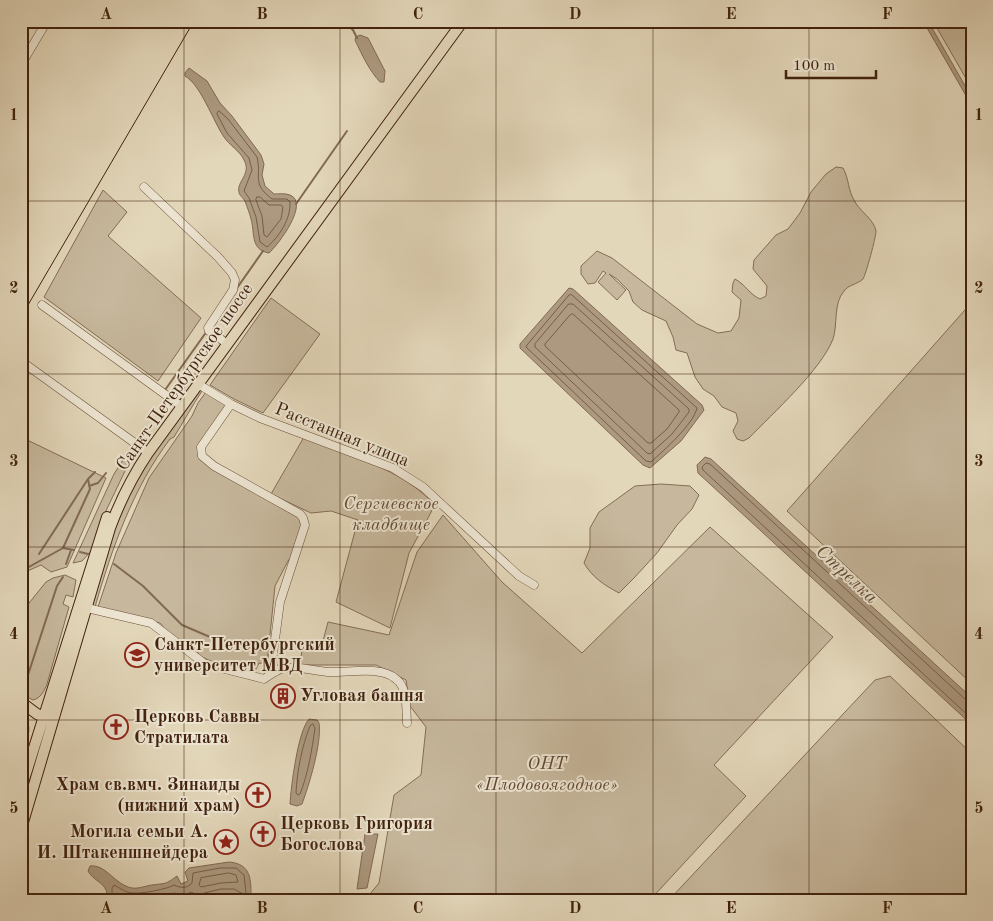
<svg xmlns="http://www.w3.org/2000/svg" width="993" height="921" font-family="'Old Standard TT',serif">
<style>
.green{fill:#c7b89d;stroke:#846d56}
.water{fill:#ac9980;stroke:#816952}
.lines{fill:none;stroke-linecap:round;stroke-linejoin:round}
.shore{stroke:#765e47;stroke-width:1}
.stream{stroke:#816952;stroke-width:2}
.minor-casing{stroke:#6a4f39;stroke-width:9}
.major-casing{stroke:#41220e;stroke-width:12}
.minor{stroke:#ede5d2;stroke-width:8}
.major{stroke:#e3d7ba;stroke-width:10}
.tram{stroke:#41220e;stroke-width:1}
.grid{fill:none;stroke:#41220e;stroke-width:1;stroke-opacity:0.55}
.labels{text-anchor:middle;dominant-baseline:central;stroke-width:4;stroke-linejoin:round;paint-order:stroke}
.street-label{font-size:18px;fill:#41220e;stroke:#ede5d2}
.park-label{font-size:18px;font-style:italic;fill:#624832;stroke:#ede5d2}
.poi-label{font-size:18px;font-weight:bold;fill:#41220e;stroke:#ede5d2;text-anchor:start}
.water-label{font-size:19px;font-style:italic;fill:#614630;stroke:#ede5d2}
.neatline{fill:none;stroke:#41220e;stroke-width:2}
.grid-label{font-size:16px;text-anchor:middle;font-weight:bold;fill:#41220e}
</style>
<rect width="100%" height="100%" fill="#e3d7ba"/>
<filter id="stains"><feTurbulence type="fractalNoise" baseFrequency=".004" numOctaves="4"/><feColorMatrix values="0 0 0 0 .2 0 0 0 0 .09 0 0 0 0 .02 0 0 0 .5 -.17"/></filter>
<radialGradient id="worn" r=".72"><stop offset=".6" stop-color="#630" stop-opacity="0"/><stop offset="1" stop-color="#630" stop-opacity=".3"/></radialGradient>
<path class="green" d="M933,21h39v68z
M836,167l7,1c6,11 5,22 11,32 5,11 20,19 22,31 0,6 -10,43 -13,48 -5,5 -15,6 -19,12 -11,13 -6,33 -11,48 -12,31 -60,74 -84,99l-6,3 -6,-2 -4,-8 5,-10 -2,-8 -14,-6 -8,-11 -11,-7 -8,-12 -8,-24 -11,-3 -3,-13 -7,-16 -24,-11 -9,-8 -4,-11 -12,-12 -8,-5 17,16 -9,10 -19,-18 8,-9 -3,-2 -8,12 -7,1 -7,-10v-8l16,-15 15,7 85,66 21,9 13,-2 8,-13 2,-18 -9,-8 1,-9 2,-4c11,6 14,15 25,20l6,-3 1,-10 -14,-17 1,-9 22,-25 12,-6 12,-16 11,-21 15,-18z
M103,190l24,22 -19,24 93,82 -43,63 -114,-84z
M271,298l49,36 -57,79 -29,-14 -24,-14z
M972,302v382l-185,-173z
M199,389l3,2c-10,15 -18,30 -28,46l-4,2c-37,49 -58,109 -75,168l-5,-1 23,-79 27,-56z
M206,392l21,12 -28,46 2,10 49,30 46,25 5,4 1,6 -8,28 -6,8 -13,25 -8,78 -8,-1 -5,10 -37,-9 -19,-9v-3l-4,1 -29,-24 -5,-6 -62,-16 18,-54 33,-75 43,-62 6,-13z
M21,437l85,41 -39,89 -16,5 -10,-7 -18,8 -2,-1z
M304,437c44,17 99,33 131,68l-26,48 -19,75 -54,-26 22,-82 -27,-9 -20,2 -40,-19z
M132,446l4,2 -32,67 -11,34 -11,12 -9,2 41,-89z
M661,484l29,2 9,9 -7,14 -15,16 -20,28 -23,25 -15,15c-15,-8 -27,-16 -35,-30l6,-15v-20l9,-16 36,-26z
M443,515l59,67 80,71 128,-126 123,110 -119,128 32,31 -96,104h-285l14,-17 15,-88 27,-20 5,-48 -16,-21 -4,-26 -30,-15h-76l3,-24h20l5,-19 61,13 28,-83z
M65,575l11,5 -3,17 -7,-2 -3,9 6,3 -22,77c-3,7 -6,14 -14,16l-12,-6v-81l25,-31 7,-4z
M890,676l82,78v146h-303l206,-220z
M21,715c15,11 5,24 0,39z
M222,894h11l7,6h-50z"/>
<path class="water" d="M923,21h5l44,77v8z
M360,35l8,3 17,33 -1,11h-4c-11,-12 -18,-27 -25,-42l1,-3z
M189,68l18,13 13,22 12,13 29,39 3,9 -2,11 3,11 9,8c4,0 11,-1 16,1 20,8 -12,50 -21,58 -19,-3 -14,-21 -18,-34 -1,-5 -4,-12 -6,-18 -2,-3 -6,-6 -6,-9 -3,-10 13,-18 5,-32 -4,-9 -15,-15 -20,-23 -11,-16 -23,-52 -39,-61v-3z
M569,288l4,1 129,116 2,5 -23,31 -31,27 -7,-3 -123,-117v-4z
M705,457l6,2 261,239v27l-274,-252 -1,-8z
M309,719l8,1 2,3c3,20 -10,62 -17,81l-5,2 -7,-2c1,-18 8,-73 19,-85z
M365,834h13l-11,54 -10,1z
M229,862c23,2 22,18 22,38h-11l-7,-6h-11l-32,6h-82c-1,-19 -12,-16 -20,-29l2,-5c16,-2 25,19 42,22 6,1 13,-2 20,-3 14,-2 13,0 25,-9l4,8 7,-3 -3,-9 4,-4z"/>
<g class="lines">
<path class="shore" d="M219,111l9,8 29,38c5,20 -6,26 15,42h15l3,3c1,16 -10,34 -23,45l-7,-5 -4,-25 -7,-19 -5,-7 8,-21 -3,-12 -22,-25 -10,-19z
M257,197h3l9,8h12l2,2 -2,12 -14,18 -3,-2 -2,-19 -6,-16z
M572,295l125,113c-4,17 -33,42 -46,54l-5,-1 -120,-114 1,-2 42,-50z
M569,304h4l116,105v3l-17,22 -22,20 -3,-1 -112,-106v-3z
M573,314l106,96v2l-12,17 -16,14h-3l-103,-97v-2l25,-29z
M972,701l-6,-1 -256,-236 -4,-1 -4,4 1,3 269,249
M313,724l2,4c-3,22 -7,46 -15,66l-2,1 -2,-2c1,-22 6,-47 14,-67z
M229,873l7,2 2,7 -17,1 -20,4 -2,-2 2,-7z
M112,900v-12l2,-3c6,3 12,8 19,8 8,1 35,-4 41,-8 7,3 12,4 18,-2l1,-10 27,-5h16l8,7 2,17 -1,3 -11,-6h-13l-17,4 -3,3 -1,4
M119,900l2,-3 14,2 39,-6 9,2 9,-3 2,2v6"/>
<path class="stream" d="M343,21l10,9 4,8
M296,204l51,-73
M237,288l26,-37
M165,390l42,-59
M89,486l9,-3 8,-10
M63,548l27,-59 -2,-10
M80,552l8,2
M39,554l49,-75 7,-7
M66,564l5,-14
M114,564l29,22 39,39 28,12 51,13
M27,568l36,-20 11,2
M25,684l32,-98 6,-9
M21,716l7,6 -7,24"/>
<defs>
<path id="minor" d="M21,65l26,-44
M144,187l74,70 14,16 3,7 -2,10 -25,38 1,3 13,9
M42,305l135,98
M21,361l122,88
M198,384l33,20 29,14 133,50 30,19 96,89 15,9
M231,404l-30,43 1,9 12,10 86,48 3,4 2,7 -25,77 -8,60 3,10
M87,608l64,15 54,41 59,15c6,-4 11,-8 17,-10 14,-4 33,2 47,3 19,1 52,-7 68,7 12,9 10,30 11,44"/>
<path id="major" d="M21,702l16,12 13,5
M21,789l86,-272
M21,829l89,-301c10,-27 22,-51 38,-75l315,-432"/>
</defs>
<use href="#minor" class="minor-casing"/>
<use href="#major" class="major-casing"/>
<use href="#minor" class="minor"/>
<use href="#major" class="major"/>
<path class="tram" d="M21,317l173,-296"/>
</g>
<path class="grid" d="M184,21v879M340,21v879M496,21v879M653,21v879M809,21v879M21,201h951M21,374h951M21,547h951M21,720h951"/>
<defs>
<symbol id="university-ring" viewBox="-11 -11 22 22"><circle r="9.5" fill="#ede5d2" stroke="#8f2418" stroke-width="1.5"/><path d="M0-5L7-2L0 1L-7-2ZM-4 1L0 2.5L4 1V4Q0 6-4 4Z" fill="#8f2418"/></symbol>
<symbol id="building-ring" viewBox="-11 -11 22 22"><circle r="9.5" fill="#ede5d2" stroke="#8f2418" stroke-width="1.5"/><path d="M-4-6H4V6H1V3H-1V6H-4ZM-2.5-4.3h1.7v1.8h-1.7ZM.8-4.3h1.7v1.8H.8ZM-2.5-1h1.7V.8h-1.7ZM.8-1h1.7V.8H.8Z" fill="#8f2418"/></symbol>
<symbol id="church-ring" viewBox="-11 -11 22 22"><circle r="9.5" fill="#ede5d2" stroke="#8f2418" stroke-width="1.5"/><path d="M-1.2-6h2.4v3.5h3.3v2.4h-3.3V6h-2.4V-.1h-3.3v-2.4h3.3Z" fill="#8f2418"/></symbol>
<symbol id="sight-ring" viewBox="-11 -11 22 22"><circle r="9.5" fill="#ede5d2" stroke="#8f2418" stroke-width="1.5"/><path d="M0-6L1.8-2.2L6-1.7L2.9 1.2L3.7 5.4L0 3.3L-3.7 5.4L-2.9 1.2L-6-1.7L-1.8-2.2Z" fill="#8f2418"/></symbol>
</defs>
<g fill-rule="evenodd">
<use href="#university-ring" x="123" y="641" width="28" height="28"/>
<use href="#building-ring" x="269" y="682" width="28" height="28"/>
<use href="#church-ring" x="102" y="713" width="28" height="28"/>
<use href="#church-ring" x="244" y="781" width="28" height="28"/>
<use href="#church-ring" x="249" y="820" width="28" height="28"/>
<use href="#sight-ring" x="212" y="828" width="28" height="28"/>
</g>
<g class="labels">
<g class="street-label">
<text transform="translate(185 377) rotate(-55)">Санкт-Петербургское шоссе</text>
<text transform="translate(342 435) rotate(22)">Расстанная улица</text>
</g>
<g class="park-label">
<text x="391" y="504">Сергиевское<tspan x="391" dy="21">кладбище</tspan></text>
<text x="547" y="764">ОНТ<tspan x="547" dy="21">«Плодовоягодное»</tspan></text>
</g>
<g class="poi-label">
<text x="154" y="645">Санкт-Петербургский<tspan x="154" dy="21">университет МВД</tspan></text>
<text x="300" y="696">Угловая башня</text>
<text x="134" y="717">Церковь Саввы<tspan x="134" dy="21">Стратилата</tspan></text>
<text x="240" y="785" text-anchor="end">Храм св.вмч. Зинаиды<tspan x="240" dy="21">(нижний храм)</tspan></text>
<text x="280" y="824">Церковь Григория<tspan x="280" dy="21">Богослова</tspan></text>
<text x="208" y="832" text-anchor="end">Могила семьи А.<tspan x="208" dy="21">И. Штакеншнейдера</tspan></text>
</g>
<g class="water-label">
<text transform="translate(846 575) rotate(43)">Стрелка</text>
</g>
</g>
<rect width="993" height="921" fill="none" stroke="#e3d7ba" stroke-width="55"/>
<path d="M786 70v8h90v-8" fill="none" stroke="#41220e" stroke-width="2.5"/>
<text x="793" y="70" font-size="15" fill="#41220e" stroke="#ede5d2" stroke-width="4" paint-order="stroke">100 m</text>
<rect x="28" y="28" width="938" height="866" class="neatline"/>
<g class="grid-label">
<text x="106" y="19">A</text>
<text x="262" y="19">B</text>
<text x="418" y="19">C</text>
<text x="575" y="19">D</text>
<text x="731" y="19">E</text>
<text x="887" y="19">F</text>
<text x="14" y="120">1</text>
<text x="979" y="120">1</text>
<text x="14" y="293">2</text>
<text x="979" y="293">2</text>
<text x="14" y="466">3</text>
<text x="979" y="466">3</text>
<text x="14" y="639">4</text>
<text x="979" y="639">4</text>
<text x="14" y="813">5</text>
<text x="979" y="813">5</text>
<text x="106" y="913">A</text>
<text x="262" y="913">B</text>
<text x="418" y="913">C</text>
<text x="575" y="913">D</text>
<text x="731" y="913">E</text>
<text x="887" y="913">F</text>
</g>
<rect width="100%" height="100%" filter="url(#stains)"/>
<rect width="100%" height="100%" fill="url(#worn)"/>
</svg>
